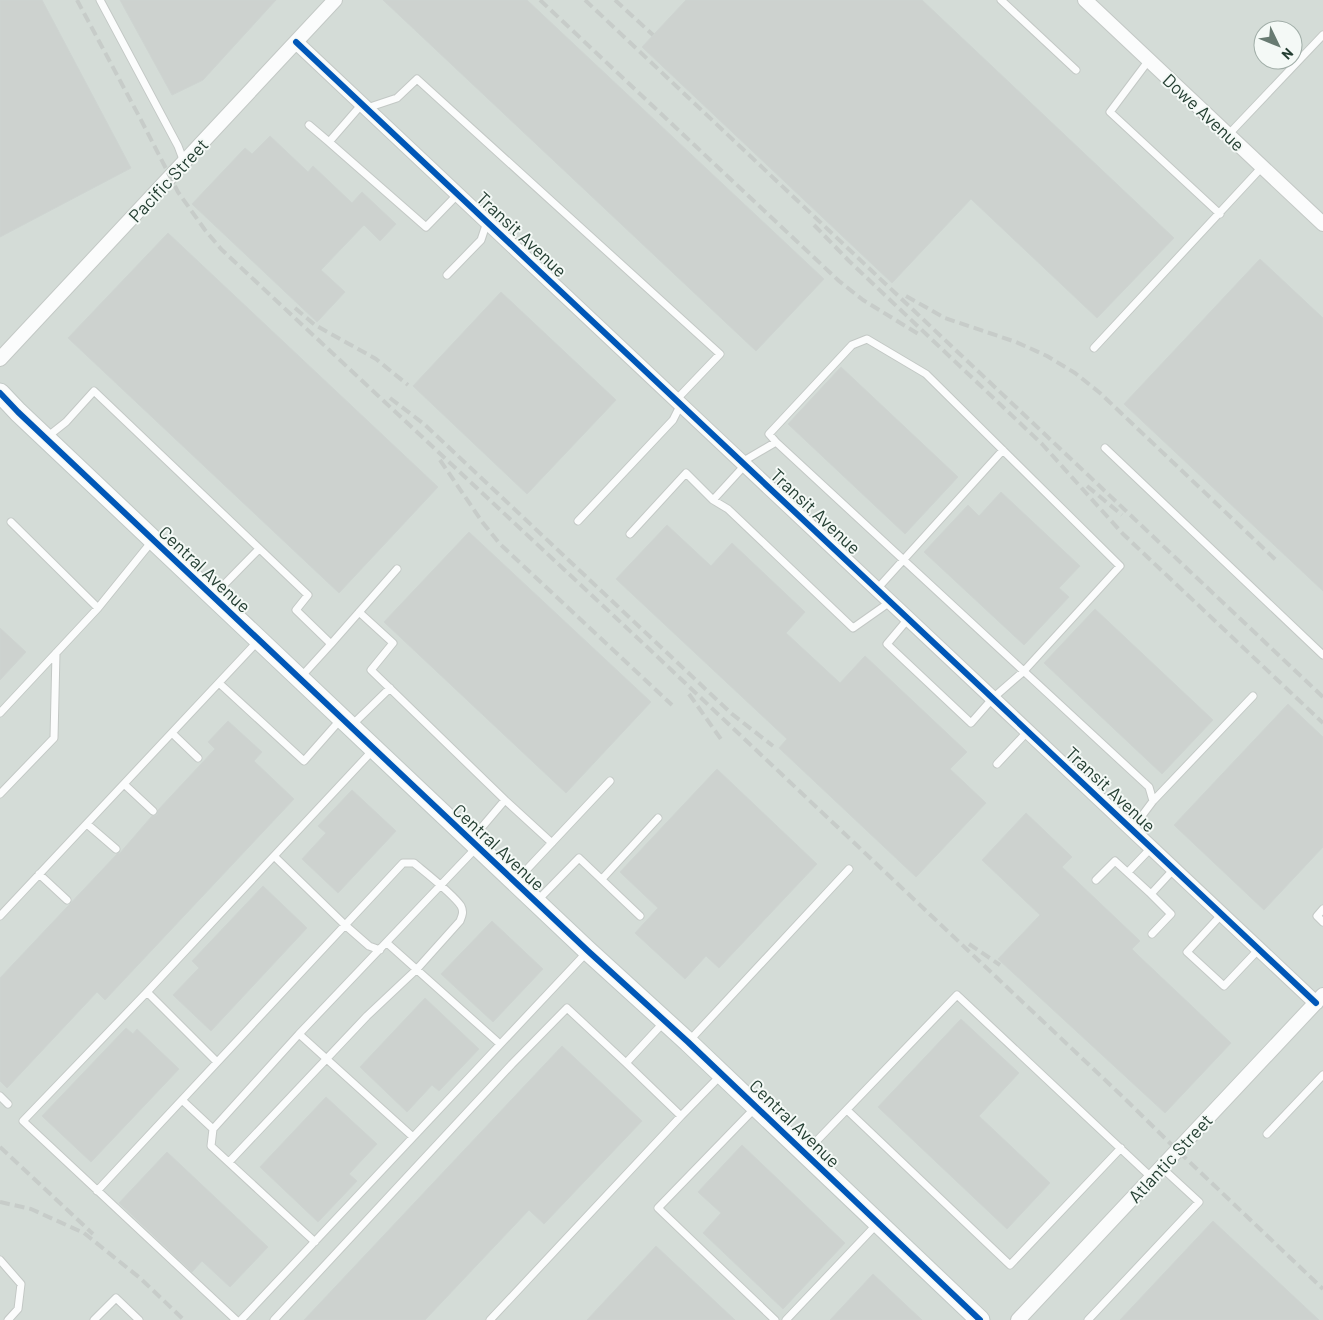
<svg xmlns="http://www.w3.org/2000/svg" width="1323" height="1320" font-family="Barlow,sans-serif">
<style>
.built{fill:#d4dcd7;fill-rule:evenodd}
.building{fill:#cdd2cf;stroke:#ced4d1}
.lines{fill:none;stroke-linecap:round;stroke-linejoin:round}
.lane-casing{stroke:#c3c8c5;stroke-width:9}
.street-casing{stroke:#c3c8c5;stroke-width:16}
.secondary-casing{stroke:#c1c8c5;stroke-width:21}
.lane{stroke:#fbfcfc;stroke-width:7}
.street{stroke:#fbfcfc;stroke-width:14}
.secondary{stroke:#fbfcfc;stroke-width:19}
.rail{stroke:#c7ccc9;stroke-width:4;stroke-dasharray:10 5;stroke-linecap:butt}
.cycleway-casing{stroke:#f4f9f6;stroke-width:9}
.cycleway{stroke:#0057b8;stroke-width:6}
.labels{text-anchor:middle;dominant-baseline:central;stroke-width:4;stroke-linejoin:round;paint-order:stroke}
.street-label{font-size:18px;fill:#243e32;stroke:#f4f9f6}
</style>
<rect width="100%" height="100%" fill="#e6ebe8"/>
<path class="built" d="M0,0h1323v1320h-1323zM1263,30h30v30h-30z"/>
<path class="building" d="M0,0h42l89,168 -131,69z
M120,0h156l-73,80 -31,15z
M383,0h144l297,279 -68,72z
M686,0h236l252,238 -77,80 -126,-119 -79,84 -250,-236z
M270,136l38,36 5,-6 39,37 10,-11 34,32 -16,17 -16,-16 -43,45 24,22 -28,30 -125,-118 53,-56 7,6z
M168,233l270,254 -99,106 -271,-255z
M1260,259l63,59v273l-199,-187z
M501,292l115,108 -89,94 -114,-108z
M841,367l117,110 -53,57 -117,-110z
M1001,492l79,74 -21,22 10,9 -45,48 -100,-93 44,-47 11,11z
M667,525l44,41 21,-23 73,69 -19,21 54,50 25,-27 102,96 -17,17 36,34 -70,74 -137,-129 8,-9 -171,-160z
M469,532l182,170 -85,91 -182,-171z
M1095,609l118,111 -51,54 -118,-111z
M0,628l26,24 -26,28z
M1288,704l35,33v110l-59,63 -90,-85z
M228,721l34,31 -8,9 40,38 -189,201 -8,-8 -90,96 -7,-7v-103l117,-124 3,-1 32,-37 5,-1 1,-5 57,-61 -7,-7z
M717,769l100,95 -98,104 -13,-12 -21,23 -50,-46 23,-25 -38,-36z
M352,790l44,41 -58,62 -36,-34 24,-26 -8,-7z
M1026,813l46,44 -10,10 78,74 -8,8 8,8 91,86 -66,70 -167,-154 42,-44 -58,-55z
M263,886l44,42 -96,103 -38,-36 26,-27 -7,-7z
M492,921l51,48 -50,53 -52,-48z
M425,998l54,51 -40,42 -7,-6 -25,27 -47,-45z
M961,1019l58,54 -40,43 71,67 -43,46 -129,-122z
M126,1028l7,6 4,-5 42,40 -88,93 -49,-46z
M562,1046l80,75 -98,103 -15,-14 -104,110h-121z
M326,1097l51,47 -28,30 8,7 -39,41 -58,-55z
M742,1145l103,98 -62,66 -80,-76 18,-20 -23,-21z
M167,1152l101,95 -38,40 -28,-26 -10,11 -73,-69z
M1213,1221l106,99h-199z
M656,1246l79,74h-148z
M873,1274l49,46h-92z"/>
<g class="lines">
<defs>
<path id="lane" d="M100,0l78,146 6,16
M1001,0l75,70
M1149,60l-39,52 110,102
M367,108l30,-10 20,-19 303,275 -44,46
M309,125l20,17 33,-38
M1228,135l95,-100
M329,142l97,85 32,-33
M447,275l34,-35 6,-18
M1094,348l168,-181
M47,437l19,-15 28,-31 214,204 -12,15 35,34 -31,34
M776,442l-7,-8 83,-89 15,-6 59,35 194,192 -96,105 -31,27 -22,25 -84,-79 21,-25
M1105,448l218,207
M742,462l34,-20 373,345 4,14
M713,500l32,-35
M578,521l95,-101 8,-16
M11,522l87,86 55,-68
M630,534l56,-61 27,27 15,9 125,119 37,-26
M877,589l126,-139
M213,596l46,-47
M359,612l34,31 -22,27 134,130 -34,40
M331,644l66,-75
M219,683l85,78 37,-42
M0,713l98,-105
M351,726l39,-38
M172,733l26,25
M997,764l31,-33
M124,784l29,27
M0,794l54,-56 2,-85
M505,800l47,43
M87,824l29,25
M1132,829l21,-28 100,-105
M274,856l71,69 24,21 11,4
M1128,872l23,-24
M39,874l28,26
M602,879l56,-61
M1096,880l19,-19 36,33
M515,882l95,-101
M536,902l43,-44 61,58
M1323,909l-6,7 6,6
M1222,914l-35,38 37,34 35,-37
M0,916l258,-275
M1152,934l19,-20 -20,-20 23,-25
M387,943l113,101
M147,992l70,70
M299,1034l114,103
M689,1041l160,-172
M0,1096l8,8
M182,1100l31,29
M756,1107l-98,101 117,112
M847,1110l163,155 111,-117
M681,1116l41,-42
M1267,1134l56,-59
M805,1153l152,-158 195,183
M97,1191l306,-328h11c12,10 39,31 47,43 3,6 1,10 -1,15l-43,48 -50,47 -138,146
M315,1242l-104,-96 2,-17 86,-95 178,-187
M0,1260l21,24 -3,25 -10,11
M94,1320l22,-22 23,22
M236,1320l-213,-199 124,-129 227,-243
M241,1320l347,-369
M274,1320l238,-256 55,-56 59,55 39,-42
M490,1320l191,-204 -55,-53
M786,1320l91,-96
M1088,1320l111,-118 -38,-35"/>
<path id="street" d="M1085,0l238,224
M296,42l1020,961
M0,359l335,-359
M1018,1320l305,-325"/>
<path id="secondary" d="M0,393l18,19 570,539 100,91 292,278"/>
</defs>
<use href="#lane" class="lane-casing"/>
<use href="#street" class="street-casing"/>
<use href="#secondary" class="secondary-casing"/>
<use href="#lane" class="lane"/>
<use href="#street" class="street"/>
<use href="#secondary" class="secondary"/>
<path class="rail" d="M77,0l63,118 38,74 27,38 16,19 425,397 476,450 55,54 146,139
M540,0l299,281 24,19 57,35
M585,0l738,697
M615,0l38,35
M814,225l35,36 193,183 81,90 200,189
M906,296l39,22 71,24 31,14 28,17 25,20 178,169
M295,308l20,17 61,34 32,26
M390,398l34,26 308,290 41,32
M440,460l43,63 17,21 172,161
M1087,486l35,29
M689,694l34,48
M969,944l31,21
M0,1147l93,87
M0,1202l31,7 53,24 56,45 44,42"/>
<defs>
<path id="cycleway" d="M296,42l1020,961
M0,393l18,19 570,539 100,91 292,278"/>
</defs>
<use href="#cycleway" class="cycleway-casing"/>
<use href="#cycleway" class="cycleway"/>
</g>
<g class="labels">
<g class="street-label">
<text transform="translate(1204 112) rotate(43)">Dowe Avenue</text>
<text transform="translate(168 180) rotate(-47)">Pacific Street</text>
<text transform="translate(522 234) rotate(43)">Transit Avenue</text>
<text transform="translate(816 511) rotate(43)">Transit Avenue</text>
<text transform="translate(205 569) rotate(43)">Central Avenue</text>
<text transform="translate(1111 789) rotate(43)">Transit Avenue</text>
<text transform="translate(499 847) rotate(43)">Central Avenue</text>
<text transform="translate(795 1123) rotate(44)">Central Avenue</text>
<text transform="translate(1170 1158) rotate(-47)">Atlantic Street</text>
</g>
</g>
<g transform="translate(1278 45) rotate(133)"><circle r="24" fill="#f4f9f6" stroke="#a1aea8"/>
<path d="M0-4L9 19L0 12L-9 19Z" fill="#687b72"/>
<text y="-8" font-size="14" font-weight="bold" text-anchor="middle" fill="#243e32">N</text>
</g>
</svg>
